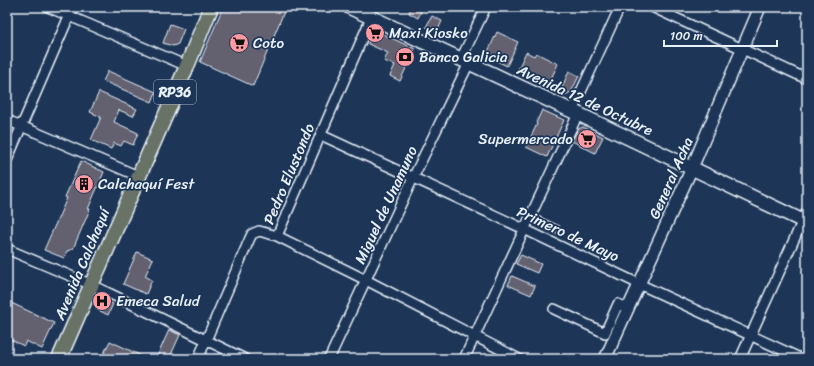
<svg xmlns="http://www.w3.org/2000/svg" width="814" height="366" font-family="Sriracha,sans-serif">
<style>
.building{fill:#646070;stroke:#e8f1f8}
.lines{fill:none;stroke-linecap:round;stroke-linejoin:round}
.minor-casing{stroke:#e8f1f8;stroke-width:12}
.tertiary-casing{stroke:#e8f1f8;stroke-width:14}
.secondary-casing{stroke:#e8f1f8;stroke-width:16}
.primary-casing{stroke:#e8f1f8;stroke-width:17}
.minor{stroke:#1d3557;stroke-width:9}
.tertiary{stroke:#1d3557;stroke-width:11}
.secondary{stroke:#1d3557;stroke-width:13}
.primary{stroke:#697266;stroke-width:14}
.labels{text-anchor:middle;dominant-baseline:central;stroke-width:3.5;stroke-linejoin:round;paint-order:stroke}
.shield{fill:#1d3557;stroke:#abb9c8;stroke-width:1}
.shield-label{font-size:14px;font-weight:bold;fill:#e8f1f8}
.poi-label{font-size:15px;fill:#e8f1f8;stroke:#1d3557;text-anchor:start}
.street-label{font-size:15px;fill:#e8f1f8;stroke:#1d3557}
</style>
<rect width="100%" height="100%" fill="#1d3557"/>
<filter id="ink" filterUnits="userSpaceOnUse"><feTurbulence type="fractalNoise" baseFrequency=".025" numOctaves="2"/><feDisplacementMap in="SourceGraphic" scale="8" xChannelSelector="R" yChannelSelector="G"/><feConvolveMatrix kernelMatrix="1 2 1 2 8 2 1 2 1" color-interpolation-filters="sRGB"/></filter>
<g filter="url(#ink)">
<path class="building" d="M223,7h63l-33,79 -53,-24z
M411,7h12l-5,11 -9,-5z
M432,16l10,5 -5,11 -11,-5z
M170,24l14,5 -6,15 -5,2 -10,-3z
M374,30l41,19 -15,32 -10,-5 5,-11 -11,-4 4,-8 -20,-9z
M497,32l21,10 -11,24 -21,-10z
M526,52l8,4 2,-3 22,11 -10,21 -31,-14z
M108,71l48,21 -4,10 -49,-21z
M569,71l10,5 -8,16 -6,3 -5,-3z
M99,92l38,17 -4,7 -14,-6 -5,12 24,11 -5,12 -9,-4 -3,5 -7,-3 -3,6 -20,-9 10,-23 -11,-5z
M542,110l22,10 -17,37 -21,-10 11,-23 -1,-1z
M583,127l20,10 -8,16 -23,-12 6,-12z
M81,161l23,11 -16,37h2l-17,40 -6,2 -3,7 -20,-8 23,-52 -2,-1z
M538,216l22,10 -4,8 -19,-9 -2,-4z
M137,252l16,7 -8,17 7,4 -6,14 -23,-10z
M521,255l20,9 -4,9 -21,-9z
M512,276l23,10 -4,9 -23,-10z
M101,298l12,6 -5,11 -12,-6z
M7,301l47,22 -12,26 -16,-8 -2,5 -17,-8z
M169,330l11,5 -11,24h-13z
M110,341l38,18h-47z"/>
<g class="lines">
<defs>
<path id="minor" d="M48,7l139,59
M652,7l155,72
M461,59l25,-52
M572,111l48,-104
M7,120l131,56
M321,135l203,94 115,55 163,75
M7,160l66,-153
M277,236l94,-218
M7,249l85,36 153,74
M554,309l51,24 13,-29 10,4
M198,359l52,-121 2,-4 7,-3 18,5 89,44 153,79
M329,359l84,-181 56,-115
M464,359l114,-245
M740,359l67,-148"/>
<path id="tertiary" d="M605,359l87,-191 68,-161"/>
<path id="secondary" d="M349,7l223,104 235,112"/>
<path id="primary" d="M59,359l128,-293 24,-59"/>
</defs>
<use href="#minor" class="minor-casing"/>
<use href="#tertiary" class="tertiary-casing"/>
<use href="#secondary" class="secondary-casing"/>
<use href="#primary" class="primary-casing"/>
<use href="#minor" class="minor"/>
<use href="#tertiary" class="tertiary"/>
<use href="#secondary" class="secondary"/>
<use href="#primary" class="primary"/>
</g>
</g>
<defs>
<symbol id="supermarket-disc" viewBox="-11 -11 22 22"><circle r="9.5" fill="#ff9aa2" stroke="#1d3557"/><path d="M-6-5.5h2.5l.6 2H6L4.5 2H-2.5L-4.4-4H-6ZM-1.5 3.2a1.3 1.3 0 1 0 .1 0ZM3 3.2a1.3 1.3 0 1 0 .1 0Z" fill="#111"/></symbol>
<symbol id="bank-disc" viewBox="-11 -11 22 22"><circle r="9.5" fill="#ff9aa2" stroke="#1d3557"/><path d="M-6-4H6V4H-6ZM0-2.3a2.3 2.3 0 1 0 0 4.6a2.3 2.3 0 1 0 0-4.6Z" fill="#111"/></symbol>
<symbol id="building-disc" viewBox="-11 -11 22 22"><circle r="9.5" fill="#ff9aa2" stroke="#1d3557"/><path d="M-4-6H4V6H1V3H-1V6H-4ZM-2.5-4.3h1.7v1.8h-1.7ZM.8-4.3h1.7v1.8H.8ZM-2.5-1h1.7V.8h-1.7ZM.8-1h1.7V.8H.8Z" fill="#111"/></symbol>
<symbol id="hospital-disc" viewBox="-11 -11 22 22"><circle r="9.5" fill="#ff9aa2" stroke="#1d3557"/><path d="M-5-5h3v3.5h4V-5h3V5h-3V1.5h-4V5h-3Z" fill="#111"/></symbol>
</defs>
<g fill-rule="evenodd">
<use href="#supermarket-disc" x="364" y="22" width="22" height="22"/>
<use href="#supermarket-disc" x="228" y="32" width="22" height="22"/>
<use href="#bank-disc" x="394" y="46" width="22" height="22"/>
<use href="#supermarket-disc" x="576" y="128" width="22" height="22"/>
<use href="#building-disc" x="73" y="173" width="22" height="22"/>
<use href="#hospital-disc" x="91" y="290" width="22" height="22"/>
</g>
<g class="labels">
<rect class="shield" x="154" y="80" width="42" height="24" rx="3"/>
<g class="shield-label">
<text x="175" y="92">RP36</text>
</g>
<g class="poi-label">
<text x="389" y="33">Maxi Kiosko</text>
<text x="253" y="43">Coto</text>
<text x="419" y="57">Banco Galicia</text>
<text x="573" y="139" text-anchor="end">Supermercado</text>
<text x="98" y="184">Calchaquí Fest</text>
<text x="116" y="301">Emeca Salud</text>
</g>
<g class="street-label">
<text transform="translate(585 100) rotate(25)">Avenida 12 de Octubre</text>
<text transform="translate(289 174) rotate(-67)">Pedro Elustondo</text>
<text transform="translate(671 178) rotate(-66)">General Acha</text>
<text transform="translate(386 205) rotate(-65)">Miguel de Unamuno</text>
<text transform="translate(568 234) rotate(25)">Primero de Mayo</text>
<text transform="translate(82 264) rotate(-67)">Avenida Calchaquí</text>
</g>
</g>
<rect width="814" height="366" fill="none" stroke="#1d3557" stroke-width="24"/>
<rect x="12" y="12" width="790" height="342" fill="none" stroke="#e8f1f8" stroke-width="1.5" filter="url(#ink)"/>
<path d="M664 40v6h113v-6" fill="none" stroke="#e8f1f8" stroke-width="2"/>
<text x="670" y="40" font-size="12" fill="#e8f1f8" stroke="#1d3557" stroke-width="3" paint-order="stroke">100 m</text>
</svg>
